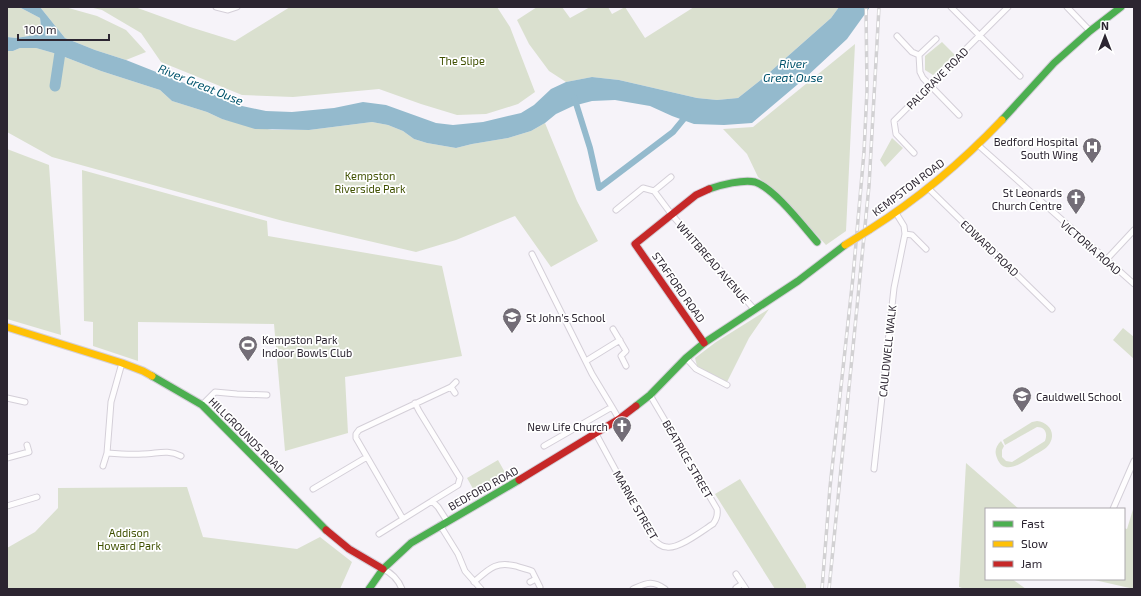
<svg xmlns="http://www.w3.org/2000/svg" width="1141" height="596" font-family="'Exo 2',sans-serif">
<style>
.green{fill:#dae0cf}
.water{fill:#94bacd}
.lines{fill:none;stroke-linecap:round;stroke-linejoin:round}
.canal{stroke:#94bacd;stroke-width:6}
.river{stroke:#94bacd;stroke-width:11}
.street-casing{stroke:#d4cfd8;stroke-width:7}
.fast-casing{stroke:#d4cfd8;stroke-width:9}
.slow-casing{stroke:#d4cfd8;stroke-width:9}
.jam-casing{stroke:#d4cfd8;stroke-width:9}
.street{stroke:#fefdfe;stroke-width:5}
.fast{stroke:#4caf50;stroke-width:7}
.slow{stroke:#ffc107;stroke-width:7}
.jam{stroke:#c62828;stroke-width:7}
.rail-casing{stroke:#d2d1d3;stroke-width:3.5}
.rail{stroke:#fff;stroke-width:2;stroke-dasharray:6;stroke-linecap:butt}
.slow-bridge-casing{stroke:#d4cfd8;stroke-width:9;stroke-linecap:butt}
.slow-bridge{stroke:#ffc107;stroke-width:7}
.labels{text-anchor:middle;dominant-baseline:central;stroke-width:3.5;stroke-linejoin:round;paint-order:stroke}
.park-label{font-size:11px;fill:#3f5000;stroke:#fff}
.street-label{font-size:11px;fill:#2c2531;stroke:#fff}
.poi-label{font-size:11px;fill:#2c2531;stroke:#fff;text-anchor:end}
.water-label{font-size:12px;font-style:italic;fill:#01536c;stroke:#fff}
</style>
<rect width="100%" height="100%" fill="#f6f3f9"/>
<path class="green" d="M7,7h12l21,11 2,16 -26,4 -9,-1z
M40,7h25l32,9 29,14 20,22 -20,8 -31,-10 -30,-12z
M89,7h46l55,20 45,14 55,-34h207l13,20 25,65 -17,12 -32,10 -29,1 -36,-11 -42,-15 -86,8 -51,-2 -81,-33 -20,-29 -39,-23z
M537,7h25l8,11 20,-11h18l4,7 13,-7 20,31 49,-31h145l-8,11 -69,61 -24,19 -21,2 -20,-2 -78,-18 -27,-3 -26,5 -17,-11 -20,-27 -12,-24z
M942,42l13,13 -22,20 -8,-5v-14z
M855,44l-9,187 -20,14 -40,-44 -28,-24 -11,-23 -24,-25 30,-2z
M20,48h16l21,6 44,17 59,19 12,11 35,11 15,7 50,11h37l63,-8 16,3 15,6 11,8 13,4 29,5 16,-4 36,-6 23,-7 14,-8 32,78 21,40 -47,26 -36,-51 -59,24 -40,12 -133,-31 -231,-64 -45,-25v-81h6z
M892,138l11,10 -18,19 -5,-7z
M7,149l42,16 12,170 -54,-16z
M82,170l185,51 1,15 174,30 20,90 -117,21 3,56 -63,18 -11,-127 -136,-2v39l-45,-15v-24l-9,-1z
M769,309l-20,29 -22,44 -20,-9 -10,-7 -2,-8 21,-16z
M1123,328l11,9v22l-21,-19z
M1037,421c11,1 19,11 13,22 -3,6 -11,9 -17,13 -10,6 -29,21 -36,2 -3,-7 -1,-12 4,-17l3,5 -2,4v7l4,4 6,1 33,-21c3,-8 0,-14 -8,-14l-32,18 -2,-5 29,-18z
M498,460l9,16 -31,18 -9,-16z
M966,463l53,46h-33v70h26l14,10h-61l-6,-2z
M740,479l66,106v4h-31l-60,-95z
M187,487l16,50 94,12 23,-12 32,25 -12,27h-333v-41l28,-16 23,-24v-20z
M1134,506v83l-44,-10h34v-51l3,1z"/>
<path class="water" d="M19,7h21l25,31 30,12 31,10 116,46 24,5 26,1 42,-4 29,-6 23,3 50,18 17,2 30,-3 38,-9 13,-8 17,-16 15,-7 26,-5 27,3 78,18 20,2 21,-2 24,-19 69,-61 8,-11h31l-23,32 -43,40 -52,44 -28,2 -30,-1 -22,-8 -22,-10 -35,-6 -23,1 -19,5 -17,8 -11,9 -14,8 -23,7 -36,6 -16,4 -29,-5 -13,-4 -11,-8 -15,-6 -16,-3 -63,8 -54,-1 -33,-10 -15,-7 -35,-11 -12,-11 -59,-19 -44,-17 -21,-6h-16l-7,3h-6v-14l9,1 26,-4 -2,-16z"/>
<g class="lines">
<path class="canal" d="M574,97l16,51 9,40 74,-56 14,-17"/>
<path class="river" d="M55,86l6,-40 -5,-1"/>
<defs>
<path id="street" d="M216,7l12,3 9,-3
M951,7l69,69
M1067,7l23,24
M897,36l15,16 7,3 1,17 3,6 36,37
M919,55l17,-16
M978,145l156,139
M914,153l-18,-19 -2,-13 114,-114
M928,188l124,121
M654,191l17,-14
M616,210l27,-22 11,3 18,24 82,94
M905,234l7,1 14,14
M532,254l60,120 20,33
M1106,260l28,-30
M613,329l13,22 -5,5 5,10
M686,358l10,11 31,16
M586,361l34,-21
M451,387l4,6
M7,398l18,4
M415,403l4,8 41,67 -2,7 -26,16
M202,405l13,-13 22,2 30,1
M596,434l57,105c4,4 8,8 14,8 12,2 35,-16 46,-23 4,-5 5,-9 4,-15l-67,-114
M544,446l68,-39 7,12
M107,453c12,1 24,2 36,1 14,0 24,-5 38,2
M7,458l22,-6 -2,-7
M103,466l4,-13 4,-51 11,-39
M874,469l20,-181 11,-54 -1,-8 -8,-13
M313,489l54,-32
M7,506l30,-9
M1113,509l21,-48
M403,519l-47,-81v-4l3,-4 92,-43 5,-5
M440,525l18,29 7,17 16,18
M379,534l53,-33 6,6 9,14
M383,569c9,4 15,10 19,20
M736,574l10,15
M474,582c15,-13 21,-21 42,-16 5,2 11,3 16,5l8,16
M530,582l6,-3
M736,588l6,-4
M633,589c14,-6 19,-9 32,0"/>
<path id="fast" d="M1002,120l52,-57 36,-32 31,-24
M709,189c11,-4 35,-10 46,-7 19,6 48,44 62,60
M152,376l50,29 124,125
M636,406l14,-11 36,-37 18,-15 94,-62 47,-36
M369,589l14,-20 28,-26 108,-63"/>
<path id="slow" d="M869,230c49,-31 93,-68 133,-110
M7,327l115,36 21,8 9,5"/>
<path id="jam" d="M704,343l-69,-99 61,-49 13,-6
M519,480l100,-61 17,-13
M326,530l23,19 34,20"/>
</defs>
<use href="#street" class="street-casing"/>
<use href="#fast" class="fast-casing"/>
<use href="#slow" class="slow-casing"/>
<use href="#jam" class="jam-casing"/>
<use href="#street" class="street"/>
<use href="#fast" class="fast"/>
<use href="#slow" class="slow"/>
<use href="#jam" class="jam"/>
<defs>
<path id="rail" d="M822,589l8,-102 23,-210 11,-125 3,-62 -1,-83
M829,589l40,-403 10,-179"/>
</defs>
<use href="#rail" class="rail-casing"/>
<use href="#rail" class="rail"/>
<defs>
<path id="slow-bridge" d="M845,245l24,-15"/>
</defs>
<use href="#slow-bridge" class="slow-bridge-casing"/>
<use href="#slow-bridge" class="slow-bridge"/>
</g>
<defs>
<symbol id="hospital-pin" viewBox="-11 -11 22 30"><path d="M0 17L-7.5 6A9.5 9.5 0 1 1 7.5 6Z" fill="#736d77" stroke="#fff"/><path d="M-5-5h3v3.5h4V-5h3V5h-3V1.5h-4V5h-3Z" fill="#fff"/></symbol>
<symbol id="church-pin" viewBox="-11 -11 22 30"><path d="M0 17L-7.5 6A9.5 9.5 0 1 1 7.5 6Z" fill="#736d77" stroke="#fff"/><path d="M-1.2-6h2.4v3.5h3.3v2.4h-3.3V6h-2.4V-.1h-3.3v-2.4h3.3Z" fill="#fff"/></symbol>
<symbol id="school-pin" viewBox="-11 -11 22 30"><path d="M0 17L-7.5 6A9.5 9.5 0 1 1 7.5 6Z" fill="#736d77" stroke="#fff"/><path d="M0-5L7-2L0 1L-7-2ZM-4 1L0 2.5L4 1V4Q0 6-4 4Z" fill="#fff"/></symbol>
<symbol id="stadium-pin" viewBox="-11 -11 22 30"><path d="M0 17L-7.5 6A9.5 9.5 0 1 1 7.5 6Z" fill="#736d77" stroke="#fff"/><path d="M0-5a6.5 5 0 1 0 0 10a6.5 5 0 1 0 0-10ZM-3.5-1.8h7v3.6h-7Z" fill="#fff"/></symbol>
</defs>
<g fill-rule="evenodd">
<use href="#hospital-pin" x="1081" y="136" width="22" height="30"/>
<use href="#church-pin" x="1065" y="187" width="22" height="30"/>
<use href="#school-pin" x="501" y="306" width="22" height="30"/>
<use href="#stadium-pin" x="237" y="334" width="22" height="30"/>
<use href="#school-pin" x="1011" y="385" width="22" height="30"/>
<use href="#church-pin" x="611" y="415" width="22" height="30"/>
</g>
<g class="labels">
<g class="park-label">
<text x="462" y="60">The Slipe</text>
<text x="370" y="175">Kempston<tspan x="370" dy="13">Riverside Park</tspan></text>
<text x="129" y="532">Addison<tspan x="129" dy="13">Howard Park</tspan></text>
</g>
<g class="street-label">
<text transform="translate(937 78) rotate(-45)">PALGRAVE ROAD</text>
<text transform="translate(908 187) rotate(-37)">KEMPSTON ROAD</text>
<text transform="translate(1091 247) rotate(41)">VICTORIA ROAD</text>
<text transform="translate(990 248) rotate(44)">EDWARD ROAD</text>
<text transform="translate(713 262) rotate(49)">WHITBREAD AVENUE</text>
<text transform="translate(679 287) rotate(55)">STAFFORD ROAD</text>
<text transform="translate(887 351) rotate(-84)">CAULDWELL WALK</text>
<text transform="translate(247 435) rotate(45)">HILLGROUNDS ROAD</text>
<text transform="translate(688 459) rotate(60)">BEATRICE STREET</text>
<text transform="translate(483 488) rotate(-29)">BEDFORD ROAD</text>
<text transform="translate(636 505) rotate(60)">MARNE STREET</text>
</g>
<g class="poi-label">
<text x="1078" y="141">Bedford Hospital<tspan x="1078" dy="13">South Wing</tspan></text>
<text x="1062" y="192">St Leonards<tspan x="1062" dy="13">Church Centre</tspan></text>
<text x="526" y="317" text-anchor="start">St John's School</text>
<text x="262" y="339" text-anchor="start">Kempston Park<tspan x="262" dy="13">Indoor Bowls Club</tspan></text>
<text x="1036" y="396" text-anchor="start">Cauldwell School</text>
<text x="608" y="426">New Life Church</text>
</g>
<g class="water-label">
<text x="793" y="63">River<tspan x="793" dy="14">Great Ouse</tspan></text>
<text transform="translate(201 84) rotate(22)">River Great Ouse</text>
</g>
</g>
<rect width="1141" height="596" fill="none" stroke="#2c2531" stroke-width="16"/>
<rect x="985" y="508" width="140" height="72" fill="#ffffff" stroke="#aba8ad"/>
<rect x="993" y="521" width="20" height="6" fill="#4caf50" stroke="#aba8ad"/>
<text x="1021" y="528" font-size="12" fill="#2c2531">Fast</text>
<rect x="993" y="541" width="20" height="6" fill="#ffc107" stroke="#aba8ad"/>
<text x="1021" y="548" font-size="12" fill="#2c2531">Slow</text>
<rect x="993" y="561" width="20" height="6" fill="#c62828" stroke="#aba8ad"/>
<text x="1021" y="568" font-size="12" fill="#2c2531">Jam</text>
<g transform="translate(1105 36)" stroke="#ffffff" stroke-width="3" paint-order="stroke">
<path d="M0-3L7 15L0 10L-7 15Z" fill="#2c2531"/>
<text y="-6" font-size="11" font-weight="bold" text-anchor="middle" fill="#2c2531">N</text>
</g>
<path d="M18 34v6h91v-6" fill="none" stroke="#2c2531" stroke-width="2"/>
<text x="24" y="34" font-size="12" fill="#2c2531" stroke="#ffffff" stroke-width="3" paint-order="stroke">100 m</text>
</svg>
